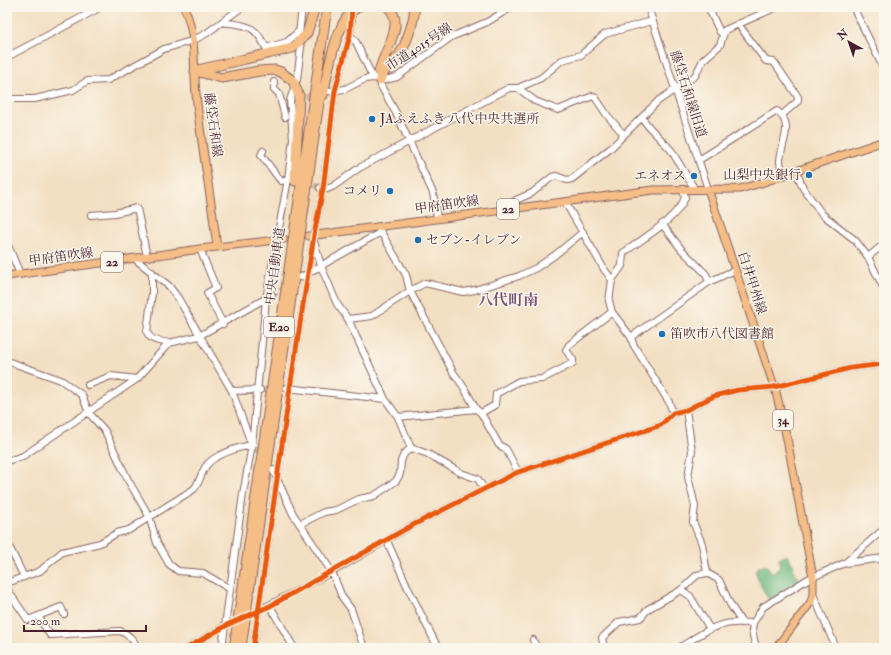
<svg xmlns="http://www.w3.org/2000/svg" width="891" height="655" font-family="'IM FELL Double Pica','Noto Serif JP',serif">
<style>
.forest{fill:#70b87f;stroke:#5d6c55}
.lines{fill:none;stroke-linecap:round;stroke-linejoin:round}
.minor-tunnel{stroke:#d1b9a4;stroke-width:6;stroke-dasharray:6 3;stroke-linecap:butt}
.minor-casing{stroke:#856260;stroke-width:8}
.major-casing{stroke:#856260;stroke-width:9}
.highway-casing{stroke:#856260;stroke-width:11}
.minor{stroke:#fff;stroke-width:6}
.major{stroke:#f6be87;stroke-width:7}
.highway{stroke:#f6be87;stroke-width:9}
.cycleway-casing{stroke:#fbf7ec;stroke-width:8}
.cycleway{stroke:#e8590c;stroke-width:5}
.poi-dot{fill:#1f6fb2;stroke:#fbf7ec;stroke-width:1.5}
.labels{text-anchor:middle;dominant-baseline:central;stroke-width:3;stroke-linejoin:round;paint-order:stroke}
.shield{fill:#fbf7ec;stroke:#7f6065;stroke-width:1}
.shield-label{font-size:12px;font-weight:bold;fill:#4a1f2b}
.street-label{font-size:13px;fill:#4a1f2b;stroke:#fbf7ec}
.poi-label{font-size:13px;fill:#4a1f2b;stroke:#fbf7ec;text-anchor:start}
.quarter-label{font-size:15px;font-weight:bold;fill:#795275;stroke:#fbf7ec}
</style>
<rect width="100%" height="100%" fill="#fbf7ec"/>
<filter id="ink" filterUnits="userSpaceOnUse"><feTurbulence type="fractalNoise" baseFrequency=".025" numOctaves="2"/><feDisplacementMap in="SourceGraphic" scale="8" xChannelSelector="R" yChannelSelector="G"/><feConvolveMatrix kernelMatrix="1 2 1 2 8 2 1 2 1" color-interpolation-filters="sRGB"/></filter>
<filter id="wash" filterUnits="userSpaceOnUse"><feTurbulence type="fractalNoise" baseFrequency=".012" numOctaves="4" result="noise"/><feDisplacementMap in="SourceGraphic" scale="16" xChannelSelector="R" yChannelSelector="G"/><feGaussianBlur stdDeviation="0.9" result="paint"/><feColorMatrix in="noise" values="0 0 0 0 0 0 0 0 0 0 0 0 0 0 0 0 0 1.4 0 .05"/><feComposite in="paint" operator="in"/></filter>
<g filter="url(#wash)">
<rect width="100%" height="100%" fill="#f3dfc2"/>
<path class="forest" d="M784,555l5,2 10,25 -28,18 -3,-1 -10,-20 -3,-9 7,-5 5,1 5,7 8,-5 -1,-10z"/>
</g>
<g filter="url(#ink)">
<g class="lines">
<path class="minor-tunnel" d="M297,99l20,-5
M305,183l14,4
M272,295l16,-9
M262,390l24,-2
M255,447l7,9"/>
<defs>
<path id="minor" d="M648,7l60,182
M708,7l12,25 3,2
M853,7l31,62
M222,22c25,4 32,1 44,26l21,-6 11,-10
M738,24l28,37 8,1 24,35v4l-16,14
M299,35l3,-28
M350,35l6,7 17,36
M7,57l94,-50
M297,80l4,-33
M380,80l1,6 15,27 37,80 4,25
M274,82v7l5,5 6,23
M518,88l23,-10 21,-18 19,-5 24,-21 47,-13
M328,91l17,-2 20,-10 8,-1 12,2 12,-3 54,-40 36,-15 25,-15
M7,99h28l38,-9 14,-9 21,-1 56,-31 30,-9 13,-7 35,-26
M642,118l7,9 22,23 23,38
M263,151l-2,4 20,26 10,-2
M699,160l78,-49c19,14 2,35 3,52 1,4 3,8 4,12
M796,171l7,17 19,26 33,26 13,17 16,32
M320,188l7,1 7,-3 25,-18 150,-80h9l17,13 23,9 35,-14 2,1 12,18 17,20
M565,202l39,67 8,11
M508,209l8,-9 16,-7 20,-16 4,-1 11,4 5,-1 39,-31 47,-47 37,-25 8,-16 17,-15 5,-15 52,-23
M91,215l24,-2 22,-5 10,49
M662,224l20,26 24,24 3,8
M378,227l28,48 4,16 43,81 10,14 13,23 5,4 18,32 7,4 12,23
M314,241l7,25 16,38 11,15 37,80 13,18 78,-8
M7,243l13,31
M200,249l16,39 -9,5 16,31
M868,257l16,-13
M135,259l34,27 9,12 54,93 19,52
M152,272v21l-5,39c3,9 13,9 22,11
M301,277l80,-45
M348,319l24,-3 38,-25 15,-8 38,9 12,-2 44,-14 17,-8 19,-13 28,-23
M631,337l78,-55 26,-12
M7,361l54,19 21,15 7,18 16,18 23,49 21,36 8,27 12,21 9,7 25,2 27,16
M88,385l23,-9 26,3
M287,388l98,11
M232,391l28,-1
M686,410l6,41 -4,26 7,29 -2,16 9,22 5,29 12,7 11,24 12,19
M481,413l14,-8 1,-11 23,-13 23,-2 31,-16v-3l-7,-10 3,-5 43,-33
M673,413l-4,-11 -36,-58 -2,-7 -19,-25 -3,-11 3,-21 10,-14 1,-13c19,-14 53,-33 62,-55l-2,-9
M398,417l13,31
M7,461l16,-5 114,-77 32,-36 30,-7 73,-41
M273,470l20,44 39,58 10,25 9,12 13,39
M300,524l24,-12 12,-2 23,-11 15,-3 22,-15 4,-7 1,-13 3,-7 7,-6 17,6 33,19 17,6 6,10
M387,541l21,47 30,60
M7,542l17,35
M845,563l39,-5
M7,583l33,-12 22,-19 38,-9 17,-10 12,-3 65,-41c6,-7 7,-16 12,-23 7,-11 33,-19 46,-21
M7,589l21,31 33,-13 3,7
M681,590l9,6 20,33
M813,594l23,54
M270,606l24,42
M252,614l80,-42 79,-46 107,-54 143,-47 12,-12 13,-3 28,-14 24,-6 36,-3 77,-19 33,-4
M38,616l12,19 70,-4c8,3 14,8 17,17
M533,640l4,8
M187,648l40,-23
M222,648l21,-154 9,-49 14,-146 22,-120 5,-40 -3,-39 4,-11
M253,648l37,-260 24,-153 9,-46 12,-98 15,-56 2,-18
M604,648l-2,-10 17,-16 21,-4 8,-9 33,-19 16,-15 10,-2
M679,648c18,-11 33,-24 55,-25 6,-1 13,0 19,0
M756,648l-4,-17 1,-8 10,-16 45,-28 37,-16 39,-34"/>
<path id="major" d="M184,7c13,29 9,56 12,87 5,51 15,102 21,153
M708,189l68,203 11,47 26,138v17l-2,8 -35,46
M309,236l344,-46 87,-1 21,-6 123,-42
M7,276l193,-27 84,-10"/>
<path id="highway" d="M198,70l95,-22 14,-15 8,-26
M195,71l27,7 37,-7 16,-1 6,2 12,9 6,15 -4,85
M379,73c3,-20 28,-49 9,-66
M380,80c6,-14 11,-15 19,-25 6,-8 17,-38 15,-48
M323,95c5,-23 13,-77 35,-88
M234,648l93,-641
M241,648l80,-560"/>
</defs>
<use href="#minor" class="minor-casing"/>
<use href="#major" class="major-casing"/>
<use href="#highway" class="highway-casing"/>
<use href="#minor" class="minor"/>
<use href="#major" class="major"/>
<use href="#highway" class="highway"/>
<defs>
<path id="cycleway" d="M187,648l42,-24 41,-18 141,-80 107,-54 143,-47 12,-12 13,-3 28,-14 24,-6 36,-3 77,-19 33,-4
M253,648l37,-260 24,-153 9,-46 12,-98 15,-56 2,-28"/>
</defs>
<use href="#cycleway" class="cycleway-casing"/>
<use href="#cycleway" class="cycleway"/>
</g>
</g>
<g class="poi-dot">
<circle cx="372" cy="119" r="4"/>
<circle cx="809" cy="175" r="4"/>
<circle cx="694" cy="176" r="4"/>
<circle cx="390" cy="191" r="4"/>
<circle cx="418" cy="240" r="4"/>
<circle cx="662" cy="334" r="4"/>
</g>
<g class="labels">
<g class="shield">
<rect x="497" y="199" width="22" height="20" rx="3"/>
<rect x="101" y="252" width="22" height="20" rx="3"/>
<rect x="264" y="317" width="30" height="20" rx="3"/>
<rect x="773" y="410" width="20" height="20" rx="3"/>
</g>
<g class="shield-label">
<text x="508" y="209">22</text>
<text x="112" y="262">22</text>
<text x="279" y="327">E20</text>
<text x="783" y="420">34</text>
</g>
<g class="street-label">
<text transform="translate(419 47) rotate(-33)">市道4015号線</text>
<text transform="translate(688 94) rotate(72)">藤垈石和線旧道</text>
<text transform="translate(213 125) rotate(82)">藤垈石和線</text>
<text transform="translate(447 205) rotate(-8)">甲府笛吹線</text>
<text transform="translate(61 257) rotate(-8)">甲府笛吹線</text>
<text transform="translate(275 266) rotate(-82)">中央自動車道</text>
<text transform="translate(752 283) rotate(72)">白井甲州線</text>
</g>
<g class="poi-label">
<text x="380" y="119">JAふえふき 八代中央共選所</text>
<text x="801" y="175" text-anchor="end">山梨中央銀行</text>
<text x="686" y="176" text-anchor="end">エネオス</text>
<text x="382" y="191" text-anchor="end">コメリ</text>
<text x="426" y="240">セブン-イレブン</text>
<text x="670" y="334">笛吹市八代図書館</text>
</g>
<g class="quarter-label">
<text x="508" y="300">八代町南</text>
</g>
</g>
<rect width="891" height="655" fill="none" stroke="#fbf7ec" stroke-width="24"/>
<g transform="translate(849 42) rotate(320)" stroke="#fbf7ec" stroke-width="3" paint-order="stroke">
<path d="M0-3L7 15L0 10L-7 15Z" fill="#4a1f2b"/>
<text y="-6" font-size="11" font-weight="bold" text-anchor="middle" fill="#4a1f2b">N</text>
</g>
<path d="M24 625v6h122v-6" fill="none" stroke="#4a1f2b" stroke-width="2"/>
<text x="30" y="625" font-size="12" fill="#4a1f2b" stroke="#fbf7ec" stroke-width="3" paint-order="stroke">200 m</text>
</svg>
